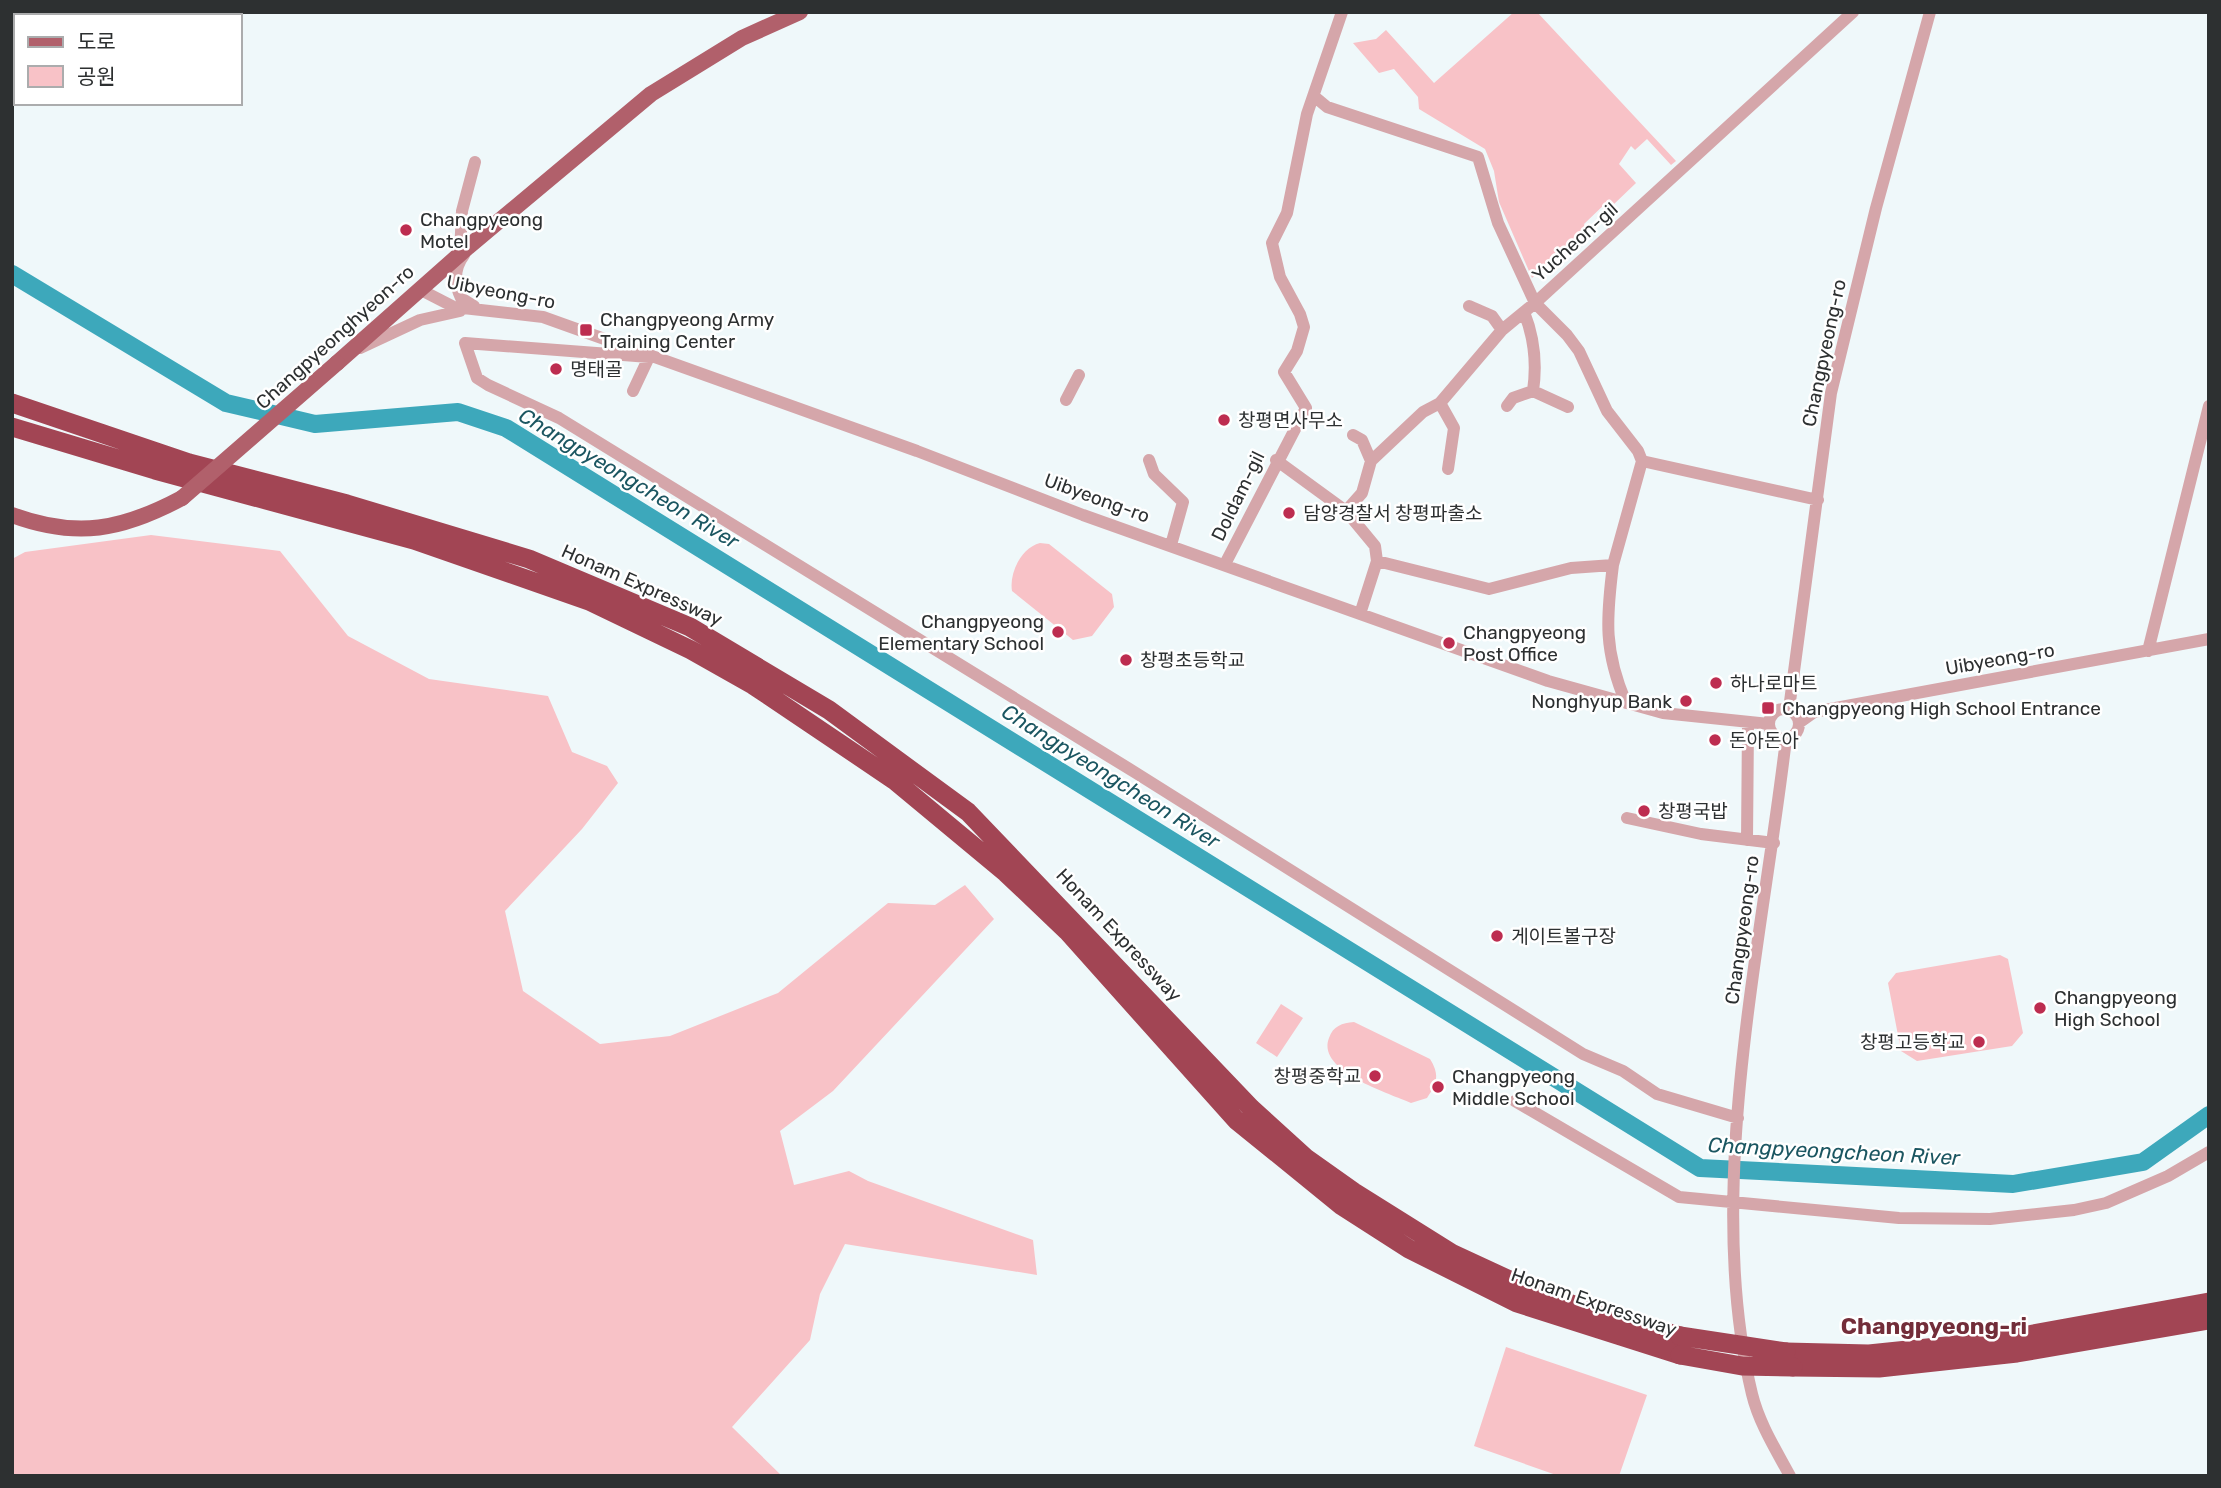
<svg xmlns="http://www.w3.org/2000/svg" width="2221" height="1488" font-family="Rubik,'Noto Sans KR',sans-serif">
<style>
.green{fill:#f8c2c7}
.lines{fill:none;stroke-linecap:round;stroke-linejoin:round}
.river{stroke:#3da8bb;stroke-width:18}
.minor{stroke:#d5a6aa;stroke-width:12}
.major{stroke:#b1606b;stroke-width:16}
.highway{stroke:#a24554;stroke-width:19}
.major-bridge{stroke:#b1606b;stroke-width:16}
.highway-bridge{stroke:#a24554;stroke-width:19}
.poi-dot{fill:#bd2d50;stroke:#fff;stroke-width:2.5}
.labels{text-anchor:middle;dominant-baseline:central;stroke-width:5;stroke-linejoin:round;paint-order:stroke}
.poi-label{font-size:19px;fill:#2d3031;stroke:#fff;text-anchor:start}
.street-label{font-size:19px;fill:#2d3031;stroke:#fff}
.water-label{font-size:21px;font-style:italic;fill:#1b5661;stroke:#fff}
.quarter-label{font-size:23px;font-weight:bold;fill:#732d39;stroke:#fff}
</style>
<rect width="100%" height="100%" fill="#eff8fa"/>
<path class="green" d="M1514,12h23l139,149 -5,4 -24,-26 -12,11 -4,-4 -12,18 17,19 -23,22 -5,-4 -24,23 2,5 -54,49 -33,-76 -5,-31 -9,-22 -66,-40 -1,-12 -24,-28 -15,4 -26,-30 23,-4 10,-9 48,53z
M151,535l129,16 68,85 81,43 119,17 24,56 35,14 11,17 -36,46 -77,82 18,80 77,53 70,-8 108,-43 110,-90 47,2 30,-20 29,34 -161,172 -53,40 14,54 55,-14 19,10 165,59 4,35 -192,-31 -25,50 -10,46 -78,87 50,49h-770v-917l13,-7z
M1040,543l9,1 63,50 2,13 -22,29 -19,4 -61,-49c-3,-18 9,-43 28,-48z
M2000,955l8,4 15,74 -11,13 -95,15 -16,-10 -13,-68 8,-10z
M1281,1004l22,14 -26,39 -21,-14z
M1354,1022l76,37c10,16 7,24 -3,39l-16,5c-23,-10 -95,-32 -82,-65 4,-12 13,-15 25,-16z
M1506,1347l141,48 -28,81h-60l-85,-30z"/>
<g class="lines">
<path class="river" d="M12,274l214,129 89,21 143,-12 48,16 1194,740 313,16 130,-22 66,-47"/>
<path class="minor" d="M1315,97l12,10 151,50 20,66 37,80 -33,27 -62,73 14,25 -6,41
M460,254l2,-43 13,-49
M464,255c-10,13 -10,28 -3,43l13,8
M419,289l35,18 89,10 374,134 166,64 465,166 115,32 106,11
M1469,306l23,10 10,14
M360,348l60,-28 40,-9
M633,391l16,-34 -184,-14 12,35 11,7 71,33 577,355 447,281 40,17 34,23 81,24
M1533,391l35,16
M1066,400l13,-25
M1507,406l6,-8 20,-7c4,-27 1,-54 -9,-79
M1353,435l9,5 9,21
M1149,460l5,14 29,28 -12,43
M1276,460l70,51
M1818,500l-176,-39 -4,-10 -31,-40 -28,-60 -12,-16 -32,-32 318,-291
M1377,561l112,28 82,-21 42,-3c-7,55 -9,86 13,138
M1225,564l81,-156 -22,-36 13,-21 7,-24 -4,-13 -20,-37 -8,-34 15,-30 20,-99 35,-102
M1613,565l29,-104
M1360,614l17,-53 -2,-15 -29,-35 16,-18 9,-32 52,-49 17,-9
M2148,651l61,-245
M1769 724a15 15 0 1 1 30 0a15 15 0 1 1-30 0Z
M1789,709l42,-316 45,-185 54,-196
M1800,722l14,-10 395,-73
M1786,739c-24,206 -83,452 -34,655 7,29 24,56 38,82
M1627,818l74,16 73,9
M1747,840l1,-116
M1515,1101l164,96 220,21 91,1 84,-9 32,-7 62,-27 41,-24"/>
<path class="major" d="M337,363l131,-116 183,-153 91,-56 58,-26
M12,515c65,24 110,15 170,-17"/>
<path class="highway" d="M12,403l177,60 158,41 182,55 161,68 139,83 139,102 283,296 55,50 48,34 99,62 76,35 73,26 78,21
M12,427l143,43 259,70 175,61 102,49 62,35 141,95 112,93 61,58 169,189 106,86 67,43 108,54 163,52
M1786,1352l83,2 126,-13 214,-39
M1793,1367l86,1 138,-15 192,-33"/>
<path class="major-bridge" d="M182,498l155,-135"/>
<path class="highway-bridge" d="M1680,1336l106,16
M1680,1355l62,11 51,1"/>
</g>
<g class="poi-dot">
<circle cx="406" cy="230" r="7"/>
<rect x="579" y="323" width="14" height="14" rx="3.5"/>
<circle cx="556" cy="369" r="7"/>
<circle cx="1224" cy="420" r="7"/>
<circle cx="1289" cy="513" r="7"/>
<circle cx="1058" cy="632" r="7"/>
<circle cx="1449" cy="643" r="7"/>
<circle cx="1126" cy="660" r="7"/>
<circle cx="1716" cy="683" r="7"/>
<circle cx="1686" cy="701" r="7"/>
<rect x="1761" y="701" width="14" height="14" rx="3.5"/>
<circle cx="1715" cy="740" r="7"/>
<circle cx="1644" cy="811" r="7"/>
<circle cx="1497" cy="936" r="7"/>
<circle cx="2040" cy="1008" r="7"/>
<circle cx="1979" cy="1042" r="7"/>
<circle cx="1375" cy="1076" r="7"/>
<circle cx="1438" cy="1087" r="7"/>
</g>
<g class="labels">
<g class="poi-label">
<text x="420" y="219">Changpyeong<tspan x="420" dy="22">Motel</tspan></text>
<text x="600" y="319">Changpyeong Army<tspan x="600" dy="22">Training Center</tspan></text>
<text x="570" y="369">명태골</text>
<text x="1238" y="420">창평면사무소</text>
<text x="1303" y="513">담양경찰서 창평파출소</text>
<text x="1044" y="621" text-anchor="end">Changpyeong<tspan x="1044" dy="22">Elementary School</tspan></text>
<text x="1463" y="632">Changpyeong<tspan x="1463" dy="22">Post Office</tspan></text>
<text x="1140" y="660">창평초등학교</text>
<text x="1730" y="683">하나로마트</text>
<text x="1672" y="701" text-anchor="end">Nonghyup Bank</text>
<text x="1782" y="708">Changpyeong High School Entrance</text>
<text x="1729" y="740">돈아돈아</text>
<text x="1658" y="811">창평국밥</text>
<text x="1511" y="936">게이트볼구장</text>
<text x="2054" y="997">Changpyeong<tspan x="2054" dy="22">High School</tspan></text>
<text x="1965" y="1042" text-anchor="end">창평고등학교</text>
<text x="1361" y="1076" text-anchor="end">창평중학교</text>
<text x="1452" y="1076">Changpyeong<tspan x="1452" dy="22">Middle School</tspan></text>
</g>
<g class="street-label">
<text transform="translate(1575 242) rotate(-42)">Yucheon-gil</text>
<text transform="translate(501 292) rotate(11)">Uibyeong-ro</text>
<text transform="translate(335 337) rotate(-42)">Changpyeonghyeon-ro</text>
<text transform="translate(1824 353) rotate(-78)">Changpyeong-ro</text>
<text transform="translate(1238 496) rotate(-64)">Doldam-gil</text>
<text transform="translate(1097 498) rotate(20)">Uibyeong-ro</text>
<text transform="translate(642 585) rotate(24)">Honam Expressway</text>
<text transform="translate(2000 659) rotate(-10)">Uibyeong-ro</text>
<text transform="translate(1742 930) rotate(-82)">Changpyeong-ro</text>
<text transform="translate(1119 935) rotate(47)">Honam Expressway</text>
<text transform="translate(1594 1302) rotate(19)">Honam Expressway</text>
</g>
<g class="water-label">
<text transform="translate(629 478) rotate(31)">Changpyeongcheon River</text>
<text transform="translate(1111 776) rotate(32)">Changpyeongcheon River</text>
<text transform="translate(1834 1151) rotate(3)">Changpyeongcheon River</text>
</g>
<g class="quarter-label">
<text x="1934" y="1326">Changpyeong-ri</text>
</g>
</g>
<rect width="2221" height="1488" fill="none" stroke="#2d3031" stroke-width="28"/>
<rect x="14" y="14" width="228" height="91" fill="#ffffff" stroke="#abacad" stroke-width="2"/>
<rect x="28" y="37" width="35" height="10" fill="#b1606b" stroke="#abacad" stroke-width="2"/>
<text x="77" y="49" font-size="21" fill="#2d3031">도로</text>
<rect x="28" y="66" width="35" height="21" fill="#f8c2c7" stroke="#abacad" stroke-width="2"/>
<text x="77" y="84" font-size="21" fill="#2d3031">공원</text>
</svg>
